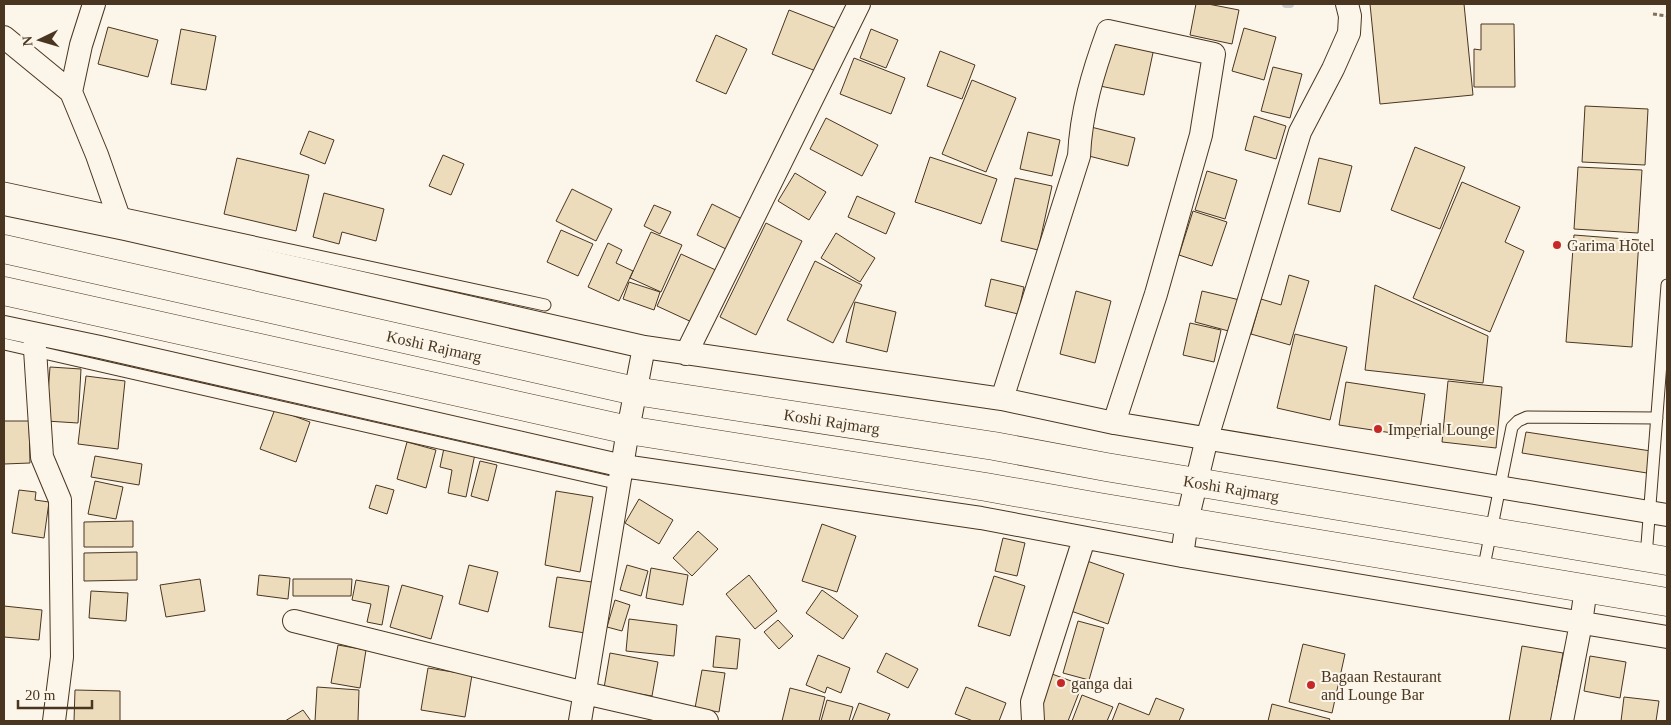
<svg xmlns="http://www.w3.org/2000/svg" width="1671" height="725" font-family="'Times New Roman',serif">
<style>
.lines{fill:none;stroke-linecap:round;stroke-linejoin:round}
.stream{stroke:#c9cecd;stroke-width:8}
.building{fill:#ecdcbc;stroke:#4a3520}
.lane-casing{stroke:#4a3520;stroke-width:13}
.street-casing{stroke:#4a3520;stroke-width:24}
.primary-casing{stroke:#4a3520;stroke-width:29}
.path{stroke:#7f6f5c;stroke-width:3;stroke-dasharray:4 2.5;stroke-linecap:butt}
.lane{stroke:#fbf6e9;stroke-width:11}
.street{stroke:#fbf6e9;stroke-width:22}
.primary{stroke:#fbf6e9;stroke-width:28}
.poi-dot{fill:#c62828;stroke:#fbf6e9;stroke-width:2}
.labels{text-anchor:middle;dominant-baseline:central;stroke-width:4;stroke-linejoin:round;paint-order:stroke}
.poi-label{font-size:16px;fill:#4a3520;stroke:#fbf6e9;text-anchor:start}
.street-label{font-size:16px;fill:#4a3520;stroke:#fbf6e9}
</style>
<rect width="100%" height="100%" fill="#fbf6e9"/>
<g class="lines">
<path class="stream" d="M1286,4h4"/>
</g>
<path class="building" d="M1196,4h12l31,6 -7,34 -42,-9z
M1370,4h94l9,91 -93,9z
M789,10l49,19 -17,44 -49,-19z
M1481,24h33l1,63h-41v-38l7,1z
M108,27l50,13 -10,37 -50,-13z
M1244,28l32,9 -12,43 -32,-9z
M181,29l35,7 -10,54 -35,-6z
M871,29l27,11 -12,28 -26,-10z
M716,35l31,14 -21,45 -30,-13z
M1109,39l45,9 -10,47 -44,-9z
M940,51l35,14 -13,34 -35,-13z
M854,58l51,20 -14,36 -51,-20z
M1273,67l29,7 -12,44 -29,-7z
M972,80l44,18 -30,74 -44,-18z
M1585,106l63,3 -3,56 -63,-3z
M1254,116l32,10 -10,33 -31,-9z
M826,118l52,27 -16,31 -52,-27z
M1091,127l44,11 -7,28 -43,-11z
M309,131l25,9 -9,24 -25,-10z
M1028,132l32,8 -8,36 -32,-7z
M1415,147l50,20 -25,62 -49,-19z
M443,155l21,9 -13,31 -22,-9z
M930,157l67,22 -16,45 -66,-22z
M237,158l72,17 -13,56 -72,-17z
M1319,158l33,8 -12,46 -32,-8z
M1578,167l64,3 -4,63 -64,-4z
M1207,171l30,9 -12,39 -30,-9z
M795,173l31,19 -17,28 -31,-19z
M1015,178l37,8 -14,64 -37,-9z
M1462,182l58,25 -15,35 19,9 -34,81 -77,-34z
M572,189l40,20 -16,32 -40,-20z
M324,193l60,16 -8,32 -34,-9 -3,12 -26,-7z
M857,196l38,17 -9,21 -38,-17z
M712,204l32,16 -14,31 -33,-16z
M654,205l17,7 -11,22 -16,-8z
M1193,211l34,11 -15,44 -33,-11z
M766,223l36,18 -46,94 -36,-18z
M561,230l32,14 -15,32 -31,-14z
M651,232l31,13 -21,47 -31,-14z
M836,233l39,25 -15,24 -39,-24z
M1574,235l65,5 -7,107 -66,-5z
M608,243l14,7 -6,13 17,8 -14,30 -31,-14z
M681,254l39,18 -24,52 -39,-18z
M815,261l47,24 -29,58 -46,-23z
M1289,275l20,6 -19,64 -39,-11 10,-35 20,6z
M991,279l33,8 -6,27 -33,-8z
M629,282l31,10 -6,18 -31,-11z
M1375,285l113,51 -5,47 -118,-13z
M1076,291l35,10 -16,62 -35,-9z
M1202,291l42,10 -8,32 -41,-11z
M855,302l41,10 -9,40 -41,-10z
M1190,323l31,7 -7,32 -31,-7z
M1295,334l52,13 -17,73 -53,-12z
M50,367l31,2 -3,54 -32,-2z
M86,376l39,5 -7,68 -40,-5z
M1448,381l54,6 -6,61 -54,-6z
M1346,382l79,12 -6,43 -80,-12z
M275,409l35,13 -14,40 -36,-13z
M4,421h25l1,42 -26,1z
M1526,432l125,19 -4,22 -125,-20z
M407,442l29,8 -10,38 -29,-9z
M444,448l31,6 -9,43 -18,-4 4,-23 -12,-3z
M95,456l47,8 -3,21 -48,-8z
M480,461l17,4 -9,36 -17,-5z
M95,481l28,6 -7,32 -28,-5z
M376,485l18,5 -7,24 -18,-6z
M19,490l17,2 -1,8 14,2 -5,36 -32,-5z
M556,491l37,6 -13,75 -35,-7z
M639,499l34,21 -14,24 -34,-21z
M133,521v26h-49v-25z
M822,524l34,12 -19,56 -35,-11z
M698,531l20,18 -26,27 -19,-18z
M1003,538l22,5 -8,33 -22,-5z
M137,552v28l-53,1v-28z
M1087,561l37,13 -16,50 -37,-13z
M469,565l29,7 -10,40 -29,-8z
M627,565l21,6 -7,25 -21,-6z
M651,568l37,7 -5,30 -37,-7z
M259,575l31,3 -2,21 -31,-4z
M749,575l28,36 -22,18 -29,-35z
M994,576l31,10 -15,50 -32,-10z
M557,577l35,5 -7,51 -36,-6z
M200,579l5,32 -39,6 -6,-32z
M293,579h59l-1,17h-58z
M356,580l33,6 -7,39 -15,-3 4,-18 -19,-4z
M402,585l41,11 -12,43 -41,-12z
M822,590l36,26 -15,23 -37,-26z
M91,591l37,2 -2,28 -37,-3z
M615,600l15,5 -8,26 -15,-4z
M4,606l38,4 -3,30 -35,-3z
M629,619l48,6 -3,31 -48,-5z
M778,620l15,16 -14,13 -15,-17z
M1078,621l26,7 -15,52 -26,-7z
M716,636l24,3 -3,30 -24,-2z
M1303,644l42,10 -13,59 -43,-11z
M338,645l28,5 -6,38 -29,-5z
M1522,646l41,7 -12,68h-42z
M610,653l48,9 -6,34 -48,-8z
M886,653l32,16 -10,19 -31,-16z
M818,655l32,13 -9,25 -14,-6 -2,6 -19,-8z
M1590,656l36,6 -6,36 -36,-7z
M428,668l44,7 -7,42 -44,-7z
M702,670l23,3 -6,39 -24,-4z
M1052,674l30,11 -14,36h-35z
M317,687l42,3 -1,31h-43z
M966,687l40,16 -7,18h-26l-18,-7z
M790,688l35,9 -6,24h-37z
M75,690l45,1v30h-46z
M1082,695l31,12 -6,14h-35z
M1624,697l35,4 -3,20h-35z
M1156,698l28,11 -5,12h-67l7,-18 30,12z
M827,700l26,7 -4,14h-28z
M859,703l31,11 -3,7h-35z
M1272,704l58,15 -1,2h-61z
M303,710l8,11h-26z"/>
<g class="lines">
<defs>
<path id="lane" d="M4,188l541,117
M4,344l616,140
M1646,557l21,-272
M1483,571l29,-144 6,-6 9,-4 130,1"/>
<path id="street" d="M94,4l-13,41 -10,47 26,63 20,57 8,17
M4,37l67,55
M4,204l121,25 519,118 358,52 112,24 553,92
M4,327l96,20 523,119 358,52 201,38 485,81
M34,334l8,123 18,43 2,157 -8,64
M686,354l173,-350
M1002,399l77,-243c2,-44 14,-84 29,-125l106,23 -13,81 -45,159 -42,129
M1182,556l5,-35 20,-83 93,-306 33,-63 16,-36 1,-17 -3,-12
M294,621l291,72 122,28
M580,721l48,-291 16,-83
M1033,721l-1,-19 52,-163
M1562,721l19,-98 5,-35"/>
<g id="primary">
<path id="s1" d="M4,249l631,142 359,55 112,21 561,94"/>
<path d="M4,291l624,139 358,57 113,20 568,95"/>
</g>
</defs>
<use href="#lane" class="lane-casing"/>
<use href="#street" class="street-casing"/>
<use href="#primary" class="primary-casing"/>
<path class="path" d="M1653,14l14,2"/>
<use href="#lane" class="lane"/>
<use href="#street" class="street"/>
<use href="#primary" class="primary"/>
</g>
<g class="poi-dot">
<circle cx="1557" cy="245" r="5"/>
<circle cx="1378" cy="429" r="5"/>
<circle cx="1061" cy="683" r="5"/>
<circle cx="1311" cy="685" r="5"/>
</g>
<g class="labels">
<g class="poi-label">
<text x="1567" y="245">Garima Hotel</text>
<text x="1388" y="429">Imperial Lounge</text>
<text x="1321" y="676">Bagaan Restaurant<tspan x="1321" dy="18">and Lounge Bar</tspan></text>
<text x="1071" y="683">ganga dai</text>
</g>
<g class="street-label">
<text stroke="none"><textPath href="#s1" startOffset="441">Koshi Rajmarg</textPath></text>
<text stroke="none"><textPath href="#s1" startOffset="846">Koshi Rajmarg</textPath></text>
<text stroke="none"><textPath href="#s1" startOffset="1251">Koshi Rajmarg</textPath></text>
</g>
</g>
<rect width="1671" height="725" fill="none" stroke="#4a3520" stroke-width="10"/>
<g transform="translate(40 40) rotate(265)" stroke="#fbf6e9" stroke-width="4" paint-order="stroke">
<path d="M0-4L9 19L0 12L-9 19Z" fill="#4a3520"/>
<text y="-8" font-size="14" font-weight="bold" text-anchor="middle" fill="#4a3520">N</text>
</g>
<path d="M18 700v8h74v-8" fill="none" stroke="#4a3520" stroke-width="2.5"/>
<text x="25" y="700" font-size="15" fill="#4a3520" stroke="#fbf6e9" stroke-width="4" paint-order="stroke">20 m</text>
</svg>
